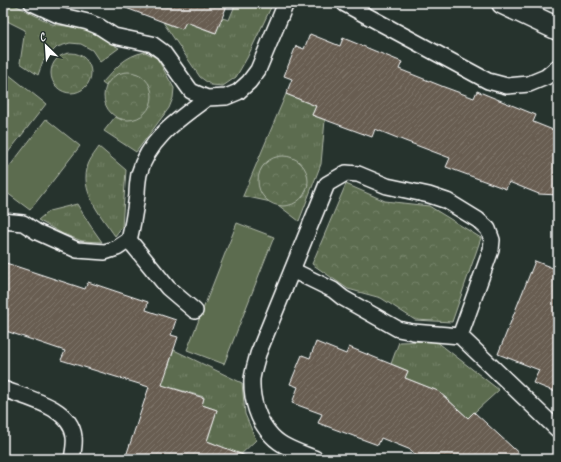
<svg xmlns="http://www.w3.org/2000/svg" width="561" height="462" font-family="Caveat,sans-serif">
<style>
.grass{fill:url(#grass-tufts);stroke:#aeb6a7}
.park{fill:url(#park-crowns);stroke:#aeb6a7}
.pitch{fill:#5c6c4f;stroke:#aeb6a7}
.building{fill:url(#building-hatch);stroke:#fff}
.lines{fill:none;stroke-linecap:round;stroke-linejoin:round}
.lane-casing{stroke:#fff;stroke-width:18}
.street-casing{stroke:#fff;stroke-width:25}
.lane{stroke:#26332d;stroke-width:15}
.street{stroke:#26332d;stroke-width:22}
</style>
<defs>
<pattern id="grass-tufts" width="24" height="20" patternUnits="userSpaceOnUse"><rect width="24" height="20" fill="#5c6c4f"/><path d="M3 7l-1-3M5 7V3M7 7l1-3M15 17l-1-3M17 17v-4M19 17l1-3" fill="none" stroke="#748269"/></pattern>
<pattern id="park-crowns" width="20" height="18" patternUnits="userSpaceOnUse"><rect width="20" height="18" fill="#5c6c4f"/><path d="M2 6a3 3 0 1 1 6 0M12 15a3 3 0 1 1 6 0" fill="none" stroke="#748269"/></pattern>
<pattern id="building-hatch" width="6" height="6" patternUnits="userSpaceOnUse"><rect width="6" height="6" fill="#675d51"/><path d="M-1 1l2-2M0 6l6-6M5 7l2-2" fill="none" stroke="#7e756b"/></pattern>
</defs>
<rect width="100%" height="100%" fill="#26332d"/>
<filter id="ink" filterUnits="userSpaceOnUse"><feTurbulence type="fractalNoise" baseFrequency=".025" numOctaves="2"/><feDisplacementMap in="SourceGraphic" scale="8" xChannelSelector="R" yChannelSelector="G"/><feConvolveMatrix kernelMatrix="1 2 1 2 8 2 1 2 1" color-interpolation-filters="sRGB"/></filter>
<g filter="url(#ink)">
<path class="grass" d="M3,3h8l41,21 34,5 33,19 -19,14 -8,-12 -11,-6 -11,-1 -13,4 -14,14 -5,14 -18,-12 5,-33 -22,-11z
M236,3h37l-26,55 -11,19 -13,9 -12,-1 -11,-8 -37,-55 19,7 4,-7 29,11 7,-15 7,2z
M145,52l12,6 17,30 -1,10 -4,10 -33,44 -32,-21 11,-14 7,3 -14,-38 -2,4 -4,-3c14,-15 22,-27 43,-31z
M3,70l43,34 -43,55v-14l4,-17v-16l-4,-14z
M286,94l30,12 -4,9 13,5 -4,44 -22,57 -21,-16c15,1 25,-7 30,-21l-46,-16c-6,13 -3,26 9,34l-28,-6z
M99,147l27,23 -4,57 -7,9c-13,-19 -34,-42 -28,-67 1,-8 8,-16 12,-22z
M77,204l13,21 12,17 -20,-1 -19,-7 -25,-14 11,-9z
M436,341l63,49 -31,28 -24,-22 -15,8 6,-14 -30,-12 3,-7 -17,-7 8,-22z
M174,350l68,33 3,31 11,26 -20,19h-25l4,-15 -8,-3 10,-31 -15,-5 2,-8 -31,-9 -2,7 -15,-14 5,-16 7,3z"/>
<path class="park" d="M51 73a20 20 0 1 1 40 0a20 20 0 1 1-40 0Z
M104 96a24 24 0 1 1 48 0a24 24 0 1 1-48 0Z
M258 181a25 25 0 1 1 50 0a25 25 0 1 1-50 0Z
M346,184l39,17 44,5 52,32 -29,84 -37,-2 -34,-22 -33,-9 -36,-25z"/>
<path class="pitch" d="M46,119l34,27 -50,64 -27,-20v-15z
M237,223l37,14 -50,127 -37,-14z"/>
<path class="building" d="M118,3h110l-12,30 -30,-11 -4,7 -64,-24z
M310,34l30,12 3,-8 59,24 -3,7 45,18 30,11 3,-7 59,24 -3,7 25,10v63l-19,-1 -30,-12 -3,7 -60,-22 4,-9 -45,-17 -30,-12 -3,8 -60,-22 4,-9 -30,-12 6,-15 -8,-3 12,-30 8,3z
M535,261l23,9v123l-25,-10 6,-13 -41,-16z
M3,262l82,27 3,-7 60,20 -2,8 30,10 -5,15 7,2 -16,48 42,13 -2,7 15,5 -10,31 44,17 -1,1h-125l24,-72 -88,-27 4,-9 -62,-21z
M316,342l30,12 3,-7 59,24 -3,7 33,13 30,27 6,-6 51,47h-106l-8,-9 -30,-12 -3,7 -60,-22 4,-9 -30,-11 6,-16 -8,-3 12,-29 8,3z"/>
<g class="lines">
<defs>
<path id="lane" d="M32,3l26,12 30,7 12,5 14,9 38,8 11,8 28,39 16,7 19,-1 12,-5 11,-10 9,-12 28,-67
M345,4l143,77 19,5 22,-2 17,-7 12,-10
M3,221l20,2 14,9 40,18 28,2 12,-4 12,-8c4,-15 6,-30 8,-45 0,-7 1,-15 2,-21 10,-36 40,-55 68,-76
M129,240l39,48 27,23
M292,270l41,20 10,8 55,31 15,3 47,4
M3,389c24,9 68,18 71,48 1,7 -1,16 -2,22
M316,459c-14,-6 -33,-11 -44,-23 -14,-14 -21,-37 -20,-57 1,-8 4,-17 6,-25l69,-170 19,-11 12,1 29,12 42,9 18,6 31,19 10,9 4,11 -1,10 -31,86 98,94"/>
<path id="street" d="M503,3l55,26"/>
</defs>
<use href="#lane" class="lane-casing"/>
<use href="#street" class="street-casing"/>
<use href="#lane" class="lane"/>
<use href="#street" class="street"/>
</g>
</g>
<rect width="561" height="462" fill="none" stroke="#26332d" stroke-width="16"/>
<rect x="8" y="8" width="545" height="446" fill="none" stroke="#fff" stroke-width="1.5" filter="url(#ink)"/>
<g transform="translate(46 46) rotate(335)" stroke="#26332d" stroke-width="3" paint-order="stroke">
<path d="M0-3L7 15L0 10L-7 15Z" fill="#ffffff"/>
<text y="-6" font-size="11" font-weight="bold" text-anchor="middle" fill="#ffffff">С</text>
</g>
</svg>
